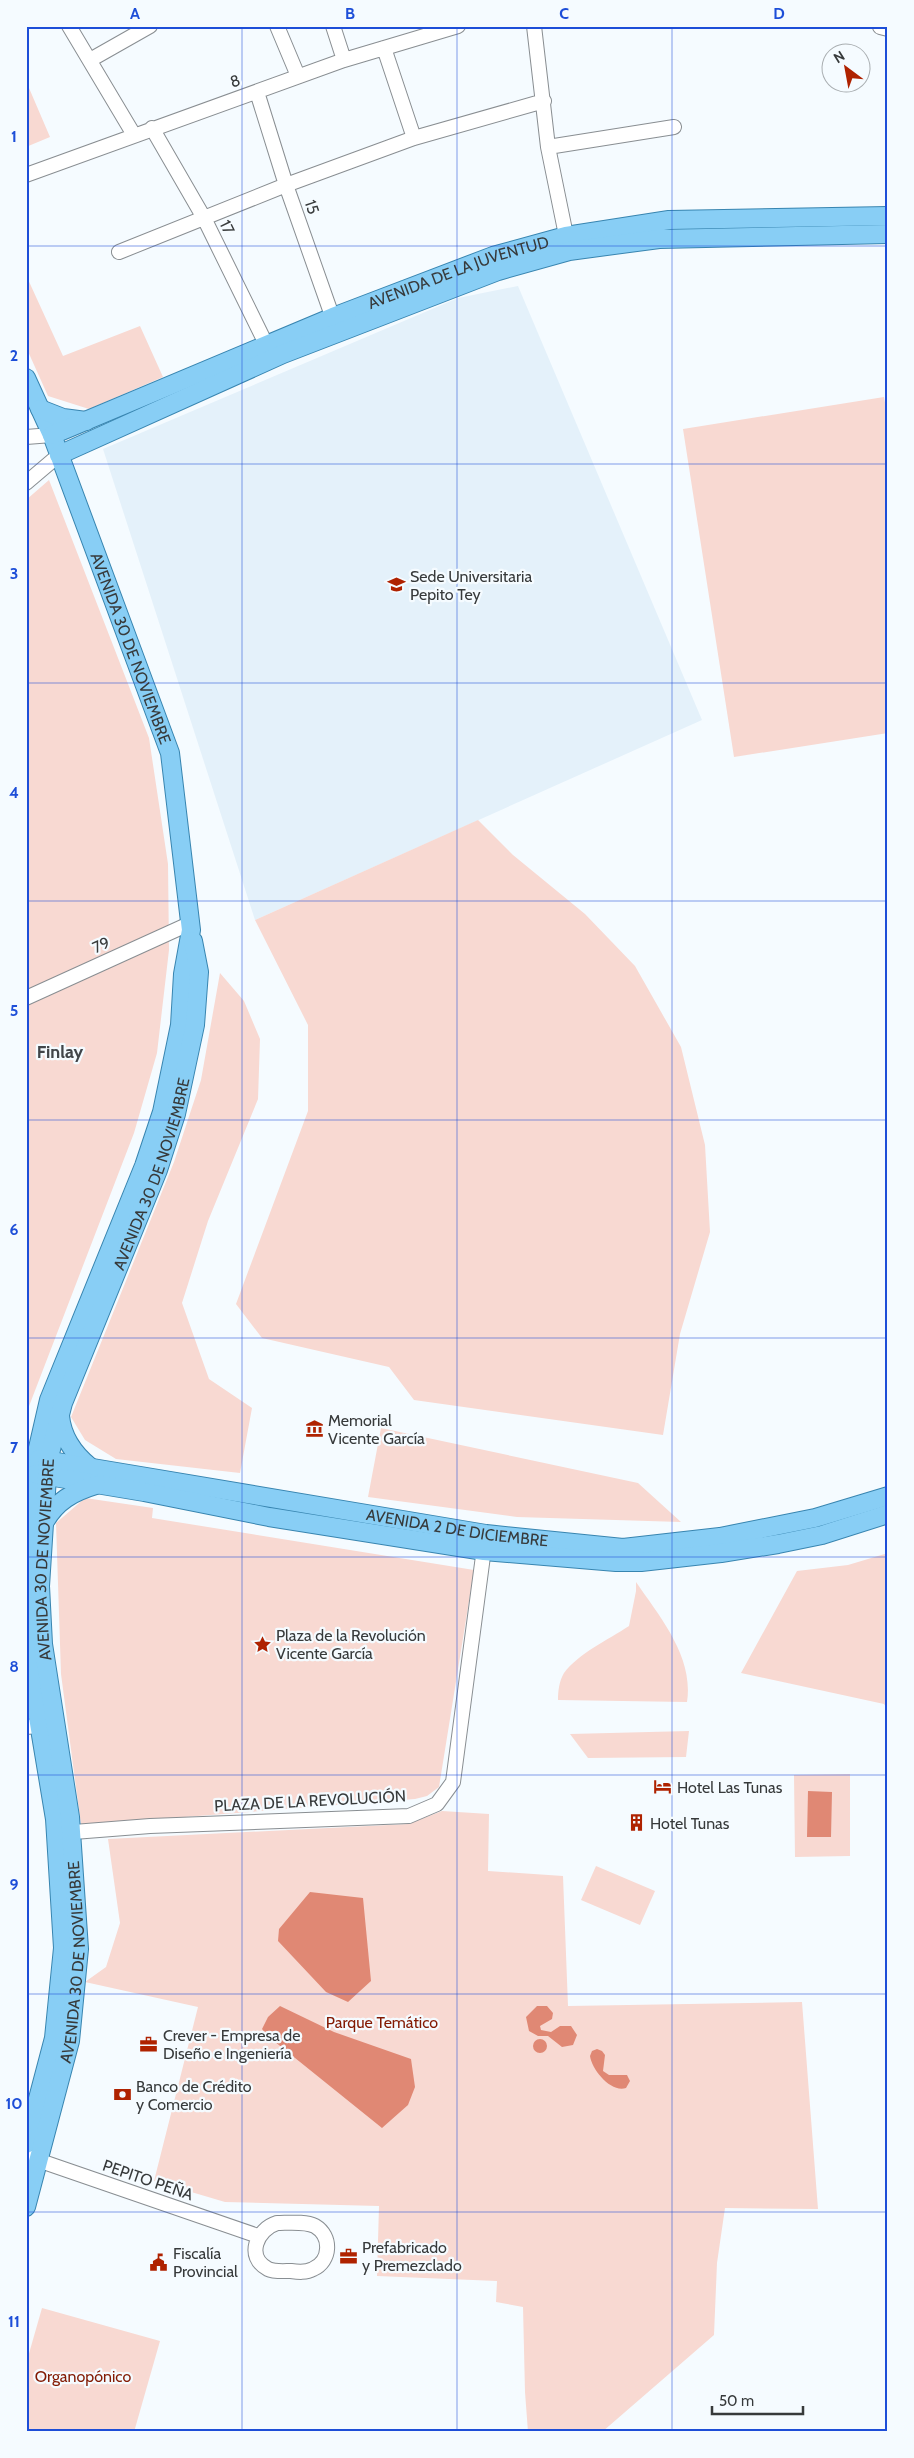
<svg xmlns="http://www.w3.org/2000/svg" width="914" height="2458" font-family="Cabin,sans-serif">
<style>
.built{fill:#e4f1fa}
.green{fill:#f8d9d2}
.water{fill:#e08874}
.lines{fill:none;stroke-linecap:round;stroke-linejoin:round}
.minor-casing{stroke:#898e92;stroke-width:16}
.major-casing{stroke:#3885b0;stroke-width:20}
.minor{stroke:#fff;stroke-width:14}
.major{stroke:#88cef5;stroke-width:18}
.grid{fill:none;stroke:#1d4ed8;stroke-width:1;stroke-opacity:0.55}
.labels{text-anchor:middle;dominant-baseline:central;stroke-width:4.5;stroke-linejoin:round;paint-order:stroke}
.street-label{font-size:16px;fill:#373a3b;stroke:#f5fbff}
.poi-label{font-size:16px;fill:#373a3b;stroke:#f5fbff;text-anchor:start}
.park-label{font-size:16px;fill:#831a03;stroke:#f5fbff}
.neighbourhood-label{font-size:18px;font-weight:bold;fill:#414549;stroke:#f5fbff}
.neatline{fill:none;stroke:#1d4ed8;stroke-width:2}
.grid-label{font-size:16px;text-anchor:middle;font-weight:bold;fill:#1d4ed8}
</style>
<rect width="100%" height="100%" fill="#f5fbff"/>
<path class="built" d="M518,286l184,434 -447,200 -152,-471 355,-151z"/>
<path class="green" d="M26,81l24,56 -24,10z
M26,275l37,81 77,-30 23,51 -74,32 -41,-13 -22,-49z
M884,397l4,22v314l-154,24 -51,-328z
M49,480l100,258 19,126 1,86 -12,103 -23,80 -108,281v-914z
M478,820l35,35 72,59 50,52 46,81 24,98 5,87 -30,102 -17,101 -249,-35 -25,-33 -127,-29 -26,-34 72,-193v-86l-53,-105z
M220,973l24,28 16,38 -2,60 -50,122 -26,82 27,76 43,29 -12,65 -124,-14 -31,-19 -14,-23 103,-255 27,-82z
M381,1428l257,55 43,39 -164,-5 -149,-20z
M85,1498l68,10 -1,10 322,52 -35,217 -12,9 -12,3 -334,26 -20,-151 -5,-151z
M888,1553v157l-4,-6 -143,-31 56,-102 51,-6z
M636,1582c24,35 58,75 51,120l-129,-2c0,-8 1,-19 6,-27 15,-20 44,-33 65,-47l7,-35z
M689,1731l-3,26 -98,1 -18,-24z
M850,1774v82l-55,1 -1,-82z
M442,1811l47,3 -1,57 75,5 5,130 234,-4 16,207 -93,-1 -8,55 -3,72 -112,97h-74l-3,-40 -2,-85 -27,-5 1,-21 -120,-5 2,-70 -154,-4 -71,-21 44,-174 -113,-25 21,-15 14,-44 -12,-84 300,-15z
M596,1866l59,25 -15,34 -59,-25z
M42,2308l118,33 -26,91h-108v-68z"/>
<path class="water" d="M808,1791l24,1 -1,45h-24z
M310,1892l53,6 8,83 -23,21 -22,-10 -48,-51 1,-12z
M280,2006l54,26 77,27 4,28 -7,18 -26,23 -113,-91 -7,-8 6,-12z
M537,2006h10l6,7 -1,6 -12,7 1,4 10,2 9,-6h11l6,9 -4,10 -11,2 -14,-11h-10l-9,-5 -3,-14z
M533 2046a7 7 0 1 1 14 0a7 7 0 1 1-14 0Z
M597,2049l5,2 3,4 -2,16 6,4h18l3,6 -4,7c-15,5 -34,-18 -36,-32l2,-5z"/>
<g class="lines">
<defs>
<path id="minor" d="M69,26l65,109
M277,26l21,50
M333,26l11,34
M534,26l14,121 20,98
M880,27l8,2
M384,48l30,90
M90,60l60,-34
M257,92l29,93 50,142
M152,128l52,90 62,126
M548,147l126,-20
M26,175l318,-115 114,-34
M119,252l167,-67 128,-47 130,-37
M26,437l26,-2
M26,483l33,-28
M26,998l165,-75
M26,1727l24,-2
M61,1833l89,-7 259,-10 28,-12 16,-22 32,-241
M26,2156l232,80
M277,2223c11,0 28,-2 38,3 17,10 16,35 -2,43 -7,4 -15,3 -22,2 -7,0 -17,1 -23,-2 -23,-12 -11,-40 9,-46z"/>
<g id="major">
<path id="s1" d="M26,378l26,57 118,318 21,177 -8,44 -3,51 -18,87 -18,54 -95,234 -17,74 -4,49 1,140 26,156 8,129 -9,90 -28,106"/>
<path d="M40,409l23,9 23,3"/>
<path id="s2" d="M52,435l281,-118 160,-61 73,-20 103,-16 219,-4"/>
<path d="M59,455l224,-101 215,-83 71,-20 90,-12 229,-5"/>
<path d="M60,1416c2,21 14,38 30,51"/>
<path id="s3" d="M39,1459l447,75 137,14 97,-11 95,-19 73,-22"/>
<path d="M36,1474l108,18 125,25 215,34 132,11h25l80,-9 57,-9 44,-9 66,-21"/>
<path d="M44,1523c12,-22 29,-31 52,-38"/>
<path id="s4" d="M26,2207l44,-166 9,-92 -9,-132 -27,-173 -3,-58 8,-125 15,-58 95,-233 18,-56 19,-89 4,-53 -6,-31"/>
</g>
</defs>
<use href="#minor" class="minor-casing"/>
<use href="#major" class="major-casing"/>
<use href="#minor" class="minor"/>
<use href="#major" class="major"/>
</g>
<path class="grid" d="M242,26v2406M457,26v2406M672,26v2406M26,246h862M26,464h862M26,683h862M26,901h862M26,1120h862M26,1338h862M26,1557h862M26,1775h862M26,1994h862M26,2212h862"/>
<defs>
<symbol id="university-bare" viewBox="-9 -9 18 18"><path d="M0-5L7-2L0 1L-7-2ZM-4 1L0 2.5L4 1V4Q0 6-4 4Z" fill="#af2200" stroke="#f5fbff" stroke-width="2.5" paint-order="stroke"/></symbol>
<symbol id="museum-bare" viewBox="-9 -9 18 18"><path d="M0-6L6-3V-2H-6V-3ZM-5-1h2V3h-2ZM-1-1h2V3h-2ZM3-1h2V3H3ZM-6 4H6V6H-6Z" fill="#af2200" stroke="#f5fbff" stroke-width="2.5" paint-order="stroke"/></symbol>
<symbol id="sight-bare" viewBox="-9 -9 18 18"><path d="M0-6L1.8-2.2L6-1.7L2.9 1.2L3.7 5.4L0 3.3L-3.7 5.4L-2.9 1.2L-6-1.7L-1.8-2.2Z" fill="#af2200" stroke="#f5fbff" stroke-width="2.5" paint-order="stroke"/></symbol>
<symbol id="hotel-bare" viewBox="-9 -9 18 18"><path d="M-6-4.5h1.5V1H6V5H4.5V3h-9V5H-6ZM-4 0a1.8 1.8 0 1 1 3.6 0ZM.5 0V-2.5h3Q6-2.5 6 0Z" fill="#af2200" stroke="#f5fbff" stroke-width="2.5" paint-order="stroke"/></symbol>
<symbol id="building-bare" viewBox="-9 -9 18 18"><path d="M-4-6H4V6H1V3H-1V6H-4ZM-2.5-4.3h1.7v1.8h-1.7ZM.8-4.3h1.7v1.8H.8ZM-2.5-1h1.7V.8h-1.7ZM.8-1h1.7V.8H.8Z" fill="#af2200" stroke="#f5fbff" stroke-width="2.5" paint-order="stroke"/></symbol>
<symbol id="office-bare" viewBox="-9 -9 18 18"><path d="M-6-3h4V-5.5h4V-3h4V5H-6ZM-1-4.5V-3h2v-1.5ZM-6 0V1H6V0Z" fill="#af2200" stroke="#f5fbff" stroke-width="2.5" paint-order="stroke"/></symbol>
<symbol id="bank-bare" viewBox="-9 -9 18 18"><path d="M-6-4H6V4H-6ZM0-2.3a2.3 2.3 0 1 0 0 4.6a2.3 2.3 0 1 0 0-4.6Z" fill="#af2200" stroke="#f5fbff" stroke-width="2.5" paint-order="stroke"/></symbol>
<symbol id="civic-bare" viewBox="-9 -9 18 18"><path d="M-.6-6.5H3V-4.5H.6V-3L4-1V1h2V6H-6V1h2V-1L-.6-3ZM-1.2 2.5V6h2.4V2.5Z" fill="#af2200" stroke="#f5fbff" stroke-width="2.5" paint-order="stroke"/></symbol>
</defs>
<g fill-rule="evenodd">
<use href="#university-bare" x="384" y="572" width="25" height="25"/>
<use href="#museum-bare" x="302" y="1416" width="25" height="25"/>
<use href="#sight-bare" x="250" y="1632" width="25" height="25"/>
<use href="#hotel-bare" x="650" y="1774" width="25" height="25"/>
<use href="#building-bare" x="624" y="1810" width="25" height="25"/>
<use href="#office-bare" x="136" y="2032" width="25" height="25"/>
<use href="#bank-bare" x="110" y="2082" width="25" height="25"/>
<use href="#office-bare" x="336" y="2244" width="25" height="25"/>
<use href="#civic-bare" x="146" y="2250" width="25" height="25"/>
</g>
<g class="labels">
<g class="street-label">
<text transform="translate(235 81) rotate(-19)">8</text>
<text transform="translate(312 207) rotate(71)">15</text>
<text transform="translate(227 227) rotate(64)">17</text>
<text stroke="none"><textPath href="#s2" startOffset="438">AVENIDA DE LA JUVENTUD</textPath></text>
<text stroke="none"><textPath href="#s1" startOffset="290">AVENIDA 30 DE NOVIEMBRE</textPath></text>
<text transform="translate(101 945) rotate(-24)">79</text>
<text stroke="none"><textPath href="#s4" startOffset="1061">AVENIDA 30 DE NOVIEMBRE</textPath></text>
<text stroke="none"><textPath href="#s3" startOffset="424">AVENIDA 2 DE DICIEMBRE</textPath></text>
<text stroke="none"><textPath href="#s4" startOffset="656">AVENIDA 30 DE NOVIEMBRE</textPath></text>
<text transform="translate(310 1801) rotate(-3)">PLAZA DE LA REVOLUCIÓN</text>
<text stroke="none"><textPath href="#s4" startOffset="251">AVENIDA 30 DE NOVIEMBRE</textPath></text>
<text transform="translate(148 2180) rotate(19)">PEPITO PEÑA</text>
</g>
<g class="poi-label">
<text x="410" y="576">Sede Universitaria<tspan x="410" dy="18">Pepito Tey</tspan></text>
<text x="328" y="1420">Memorial<tspan x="328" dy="18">Vicente García</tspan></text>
<text x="276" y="1635">Plaza de la Revolución<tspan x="276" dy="18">Vicente García</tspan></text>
<text x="677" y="1787">Hotel Las Tunas</text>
<text x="650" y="1823">Hotel Tunas</text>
<text x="163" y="2035">Crever - Empresa de<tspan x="163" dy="18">Diseño e Ingeniería</tspan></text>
<text x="136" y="2086">Banco de Crédito<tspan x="136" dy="18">y Comercio</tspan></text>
<text x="362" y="2247">Prefabricado<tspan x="362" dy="18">y Premezclado</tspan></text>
<text x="173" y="2253">Fiscalía<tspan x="173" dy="18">Provincial</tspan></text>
</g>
<g class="park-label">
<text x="382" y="2022">Parque Temático</text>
<text x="83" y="2376">Organopónico</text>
</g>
<g class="neighbourhood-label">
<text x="60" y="1052">Finlay</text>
</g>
</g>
<rect width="914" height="2458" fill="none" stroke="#f5fbff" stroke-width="55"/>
<g transform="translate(846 68) rotate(328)"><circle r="24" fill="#f5fbff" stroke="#a9aeb1"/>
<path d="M0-4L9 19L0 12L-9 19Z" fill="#af2200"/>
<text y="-8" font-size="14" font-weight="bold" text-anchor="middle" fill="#373a3b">N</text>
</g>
<path d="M712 2406v8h91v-8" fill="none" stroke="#373a3b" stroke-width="2.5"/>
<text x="719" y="2406" font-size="15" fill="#373a3b" stroke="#f5fbff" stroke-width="4" paint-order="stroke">50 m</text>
<rect x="28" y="28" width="858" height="2402" class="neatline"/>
<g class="grid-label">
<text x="135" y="19">A</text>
<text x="350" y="19">B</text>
<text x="564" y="19">C</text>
<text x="779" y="19">D</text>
<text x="14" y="142">1</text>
<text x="14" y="361">2</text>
<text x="14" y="579">3</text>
<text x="14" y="798">4</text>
<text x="14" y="1016">5</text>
<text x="14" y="1235">6</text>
<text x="14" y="1453">7</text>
<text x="14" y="1672">8</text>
<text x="14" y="1890">9</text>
<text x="14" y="2109">10</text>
<text x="14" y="2327">11</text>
</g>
</svg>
